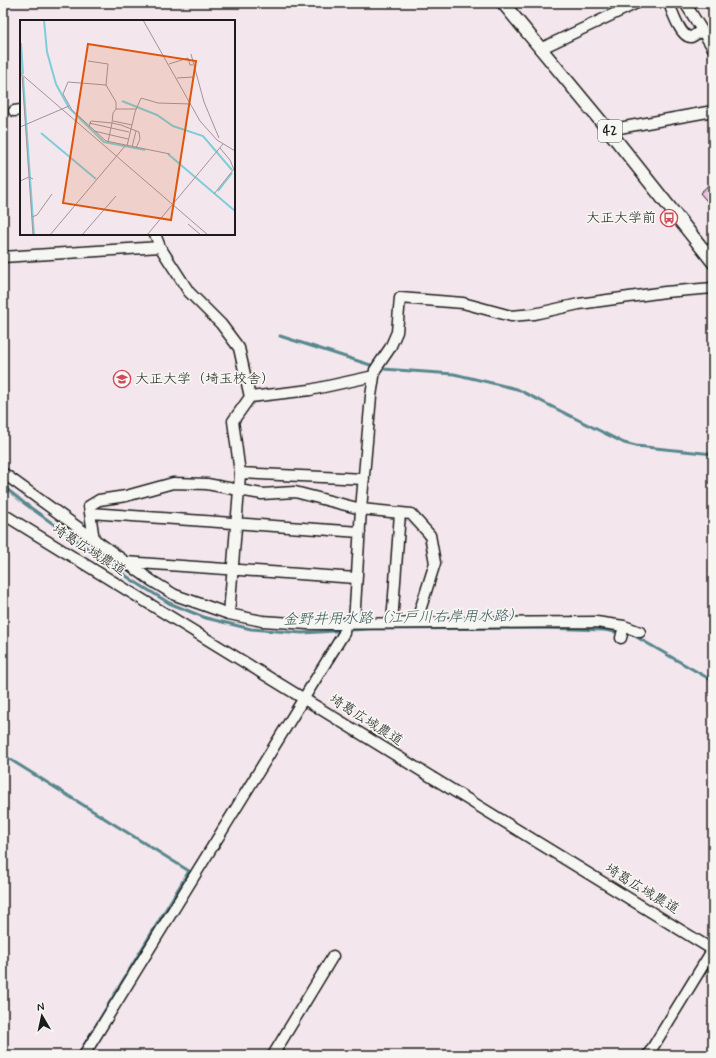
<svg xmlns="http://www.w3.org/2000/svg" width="716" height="1058" font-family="Mynerve,'Klee One',sans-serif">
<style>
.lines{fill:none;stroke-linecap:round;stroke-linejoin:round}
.stream{stroke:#57878d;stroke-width:3}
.building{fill:#f1c1e2;stroke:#1c1c1c}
.minor-casing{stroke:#1c1c1c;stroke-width:13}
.major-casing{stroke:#1c1c1c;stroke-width:15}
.minor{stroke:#f6f6f2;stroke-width:10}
.major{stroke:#f6f6f2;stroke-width:12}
.labels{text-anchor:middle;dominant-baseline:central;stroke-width:3.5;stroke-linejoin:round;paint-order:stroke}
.shield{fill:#f6f6f2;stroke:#5d5d5c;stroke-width:1}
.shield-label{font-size:13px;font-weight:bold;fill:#1c1c1c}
.poi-label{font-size:14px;fill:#1c1c1c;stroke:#f6f6f2;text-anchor:end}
.street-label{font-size:14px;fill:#1c1c1c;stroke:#f6f6f2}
.water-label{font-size:15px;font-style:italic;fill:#3e5a5e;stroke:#f6f6f2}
.inset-river{fill:none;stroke:#7eced9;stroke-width:2}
.inset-road{fill:none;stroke:#9e9599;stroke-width:1}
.view{fill:#de560d;fill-opacity:0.15;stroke:#de560d;stroke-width:2}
.inset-edge{fill:none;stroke:#1c1c1c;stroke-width:2}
</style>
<rect width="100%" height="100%" fill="#f4e6ed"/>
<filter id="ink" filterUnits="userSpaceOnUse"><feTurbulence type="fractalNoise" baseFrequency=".025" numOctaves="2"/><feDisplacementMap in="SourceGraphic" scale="8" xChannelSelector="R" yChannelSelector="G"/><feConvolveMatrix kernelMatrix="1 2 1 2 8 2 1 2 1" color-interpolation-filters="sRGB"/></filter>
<g filter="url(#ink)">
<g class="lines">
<path class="stream" d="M280,336l103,33 71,5 63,15 107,54 12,3 77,8
M3,486l21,17 108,77 37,23 37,15 45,11 51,4 66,-4 174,-1 62,2 29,5 80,46
M3,755l186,116 -111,184"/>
</g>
<path class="building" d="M713,181v27l-13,-15z"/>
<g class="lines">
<defs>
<path id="minor" d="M669,3c3,8 12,35 22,34 3,-1 8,-5 11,-7
M685,3l28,45
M710,3l3,3
M540,49l97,-46
M14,111l7,-1
M608,130l105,-19
M155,234l5,13 29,45 32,32 18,24 11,49 60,-7 64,-14
M3,257l157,-10
M3,473l149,108 23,14 54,19 33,7 46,3 288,-2 28,4 16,6
M240,473l124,6
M90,513l270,19
M3,514l710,436
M94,540l-5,-34 10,-6 27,-4 47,-13 34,1 32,6 1,-17 -7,-52 17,-24
M125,562l231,16
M229,614l10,-124 23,4 33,-2 66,17 50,5 19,21 5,28 -19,60
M354,623l7,-114 10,-113 4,-26 15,-22 7,-16 3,-34 63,5 48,13 23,-2 45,-10 86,-12 48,-4
M392,623l8,-110
M621,638l3,-12
M84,1055l260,-422 1,-10
M273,1055l60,-99
M648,1055l65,-106"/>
<path id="major" d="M503,3l110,133 100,126"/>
</defs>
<use href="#minor" class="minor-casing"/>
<use href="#major" class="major-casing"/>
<use href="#minor" class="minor"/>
<use href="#major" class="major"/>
</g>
</g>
<defs>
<symbol id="bus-ring" viewBox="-11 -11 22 22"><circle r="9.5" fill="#f6f6f2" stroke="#d1495b" stroke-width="1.5"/><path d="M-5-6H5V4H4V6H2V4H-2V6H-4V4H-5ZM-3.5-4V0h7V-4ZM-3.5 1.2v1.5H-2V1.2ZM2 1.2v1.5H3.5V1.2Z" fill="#d1495b"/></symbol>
<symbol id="university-ring" viewBox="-11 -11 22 22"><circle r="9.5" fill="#f6f6f2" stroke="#d1495b" stroke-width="1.5"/><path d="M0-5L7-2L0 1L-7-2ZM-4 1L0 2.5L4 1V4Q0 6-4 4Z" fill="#d1495b"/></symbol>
</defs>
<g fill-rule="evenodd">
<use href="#bus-ring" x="659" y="208" width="20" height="20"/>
<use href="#university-ring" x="112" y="369" width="20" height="20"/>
</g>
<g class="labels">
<rect class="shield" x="598" y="120" width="24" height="22" rx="3"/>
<g class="shield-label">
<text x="610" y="131">42</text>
</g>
<g class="poi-label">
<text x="656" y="218">大正大学前</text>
<text x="135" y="379" text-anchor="start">大正大学（埼玉校舎）</text>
</g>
<g class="street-label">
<text transform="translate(89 550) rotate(32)">埼葛広域農道</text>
<text transform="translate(366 720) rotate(32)">埼葛広域農道</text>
<text transform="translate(642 889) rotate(31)">埼葛広域農道</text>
</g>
<g class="water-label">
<text transform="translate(403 618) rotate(-1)">金野井用水路（江戸川右岸用水路）</text>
</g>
</g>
<g transform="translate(20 20)">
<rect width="215" height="215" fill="#f4e6ed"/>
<path class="inset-river" d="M24,0l3,32 9,32 13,24 35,34 41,8M1,23l2,31M3,57l11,158M102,81l35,14 16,11 30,10 29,34M21,113l55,46M148,134l67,57M198,171l14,-18"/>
<path class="inset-road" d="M123,0l57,101 17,19 18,11M0,18l1,36M171,34l13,48 15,36M68,41l20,3 -2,21 10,17v7h20M149,44l19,-6 2,7h3M0,53l188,162M2,55l11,160M157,58l16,-1M86,65l-38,-3 -5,12 9,16 34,31 64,13M93,101l19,4M69,103l40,9M0,107l49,-21M69,107l2,-6 21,2 1,-10 3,-4M74,111l34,8M88,122l4,-19 9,2 18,7 1,7 -4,9M107,126l8,-34 6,-14 17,5 33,1M112,127l4,-16M200,128l10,12 5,12M0,161l9,-4 4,2M194,174l20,-25M12,197l5,-2 15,-21M168,204l13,11M30,215l75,-89M62,215l34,-39M127,215l76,-91"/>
<path class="view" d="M68,24l108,17 -25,159 -108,-17z"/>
<rect width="215" height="215" class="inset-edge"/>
</g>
<rect width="716" height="1058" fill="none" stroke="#f6f6f2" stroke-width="16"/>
<rect x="8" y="8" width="700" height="1042" fill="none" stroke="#1c1c1c" stroke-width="1.5" filter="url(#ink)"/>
<g transform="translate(42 1016) rotate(351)" stroke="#f6f6f2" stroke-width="3" paint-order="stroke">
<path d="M0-3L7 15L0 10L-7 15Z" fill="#1c1c1c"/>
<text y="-6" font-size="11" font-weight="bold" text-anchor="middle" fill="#1c1c1c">N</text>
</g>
</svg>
